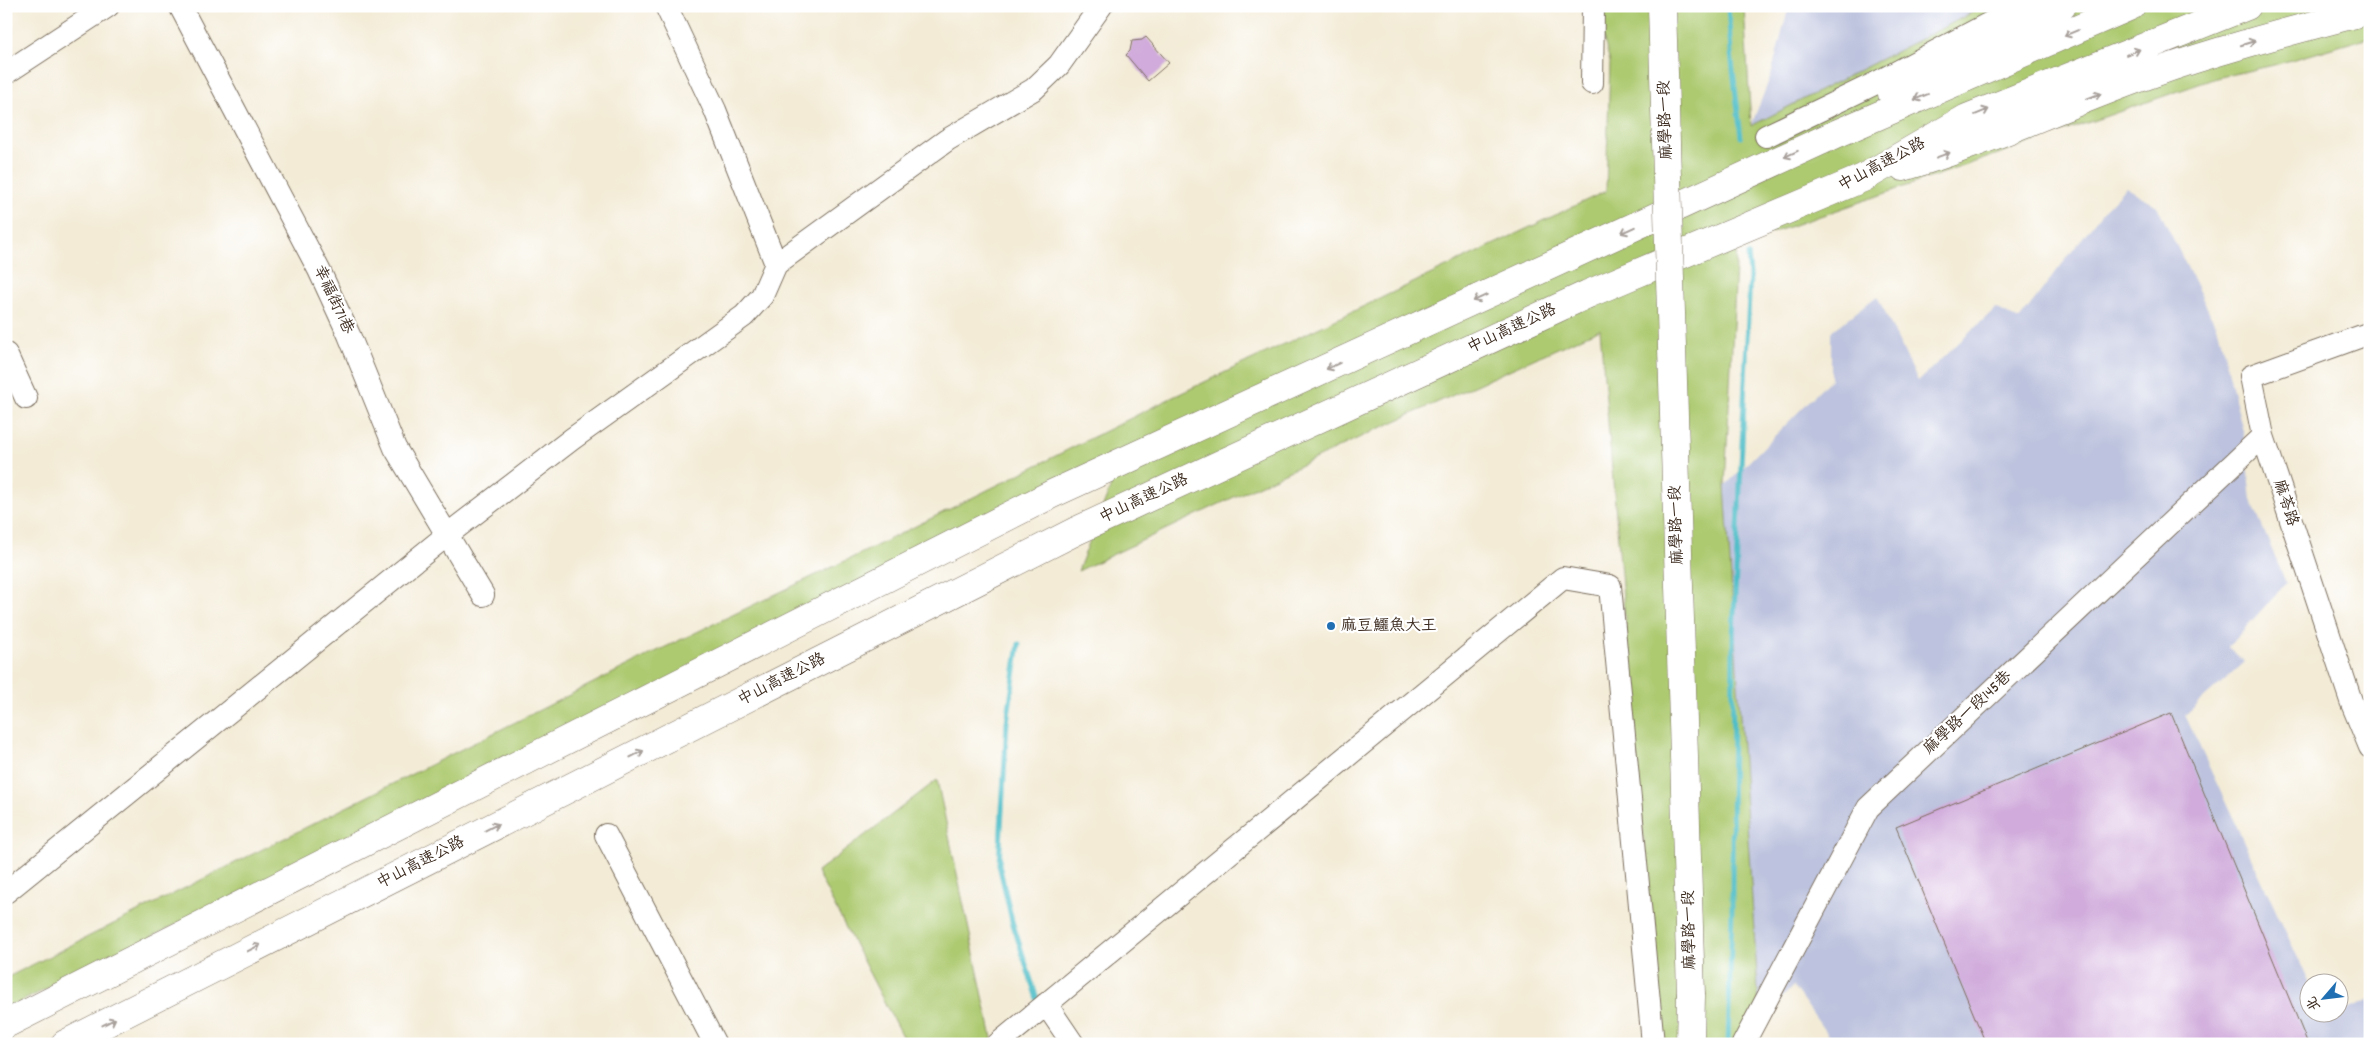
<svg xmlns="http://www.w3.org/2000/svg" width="2376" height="1050" font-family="Dekko,'LXGW WenKai TC',sans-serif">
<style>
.industrial{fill:#bdc3de}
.green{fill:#adca71;stroke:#747a48}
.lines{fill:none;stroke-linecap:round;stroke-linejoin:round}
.stream{stroke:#50bec8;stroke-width:5}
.building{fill:#d0abdb}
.minor-casing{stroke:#7b6e5e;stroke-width:24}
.major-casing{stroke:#7b6e5e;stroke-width:29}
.highway-casing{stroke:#7b6e5e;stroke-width:29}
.minor{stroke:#fff;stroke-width:22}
.major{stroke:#fff;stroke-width:28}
.highway{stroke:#fff;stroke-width:28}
.major-bridge-casing{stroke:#7b6e5e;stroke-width:29;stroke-linecap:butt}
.major-bridge{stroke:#fff;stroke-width:28}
.oneway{stroke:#a79f9a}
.poi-dot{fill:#1f6fb2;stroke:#fff;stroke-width:2}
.labels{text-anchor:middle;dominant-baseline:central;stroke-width:4.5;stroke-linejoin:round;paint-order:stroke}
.street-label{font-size:16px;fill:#3b2a1e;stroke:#fff}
.poi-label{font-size:16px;fill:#3b2a1e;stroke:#fff;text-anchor:start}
</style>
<rect width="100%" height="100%" fill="#fff"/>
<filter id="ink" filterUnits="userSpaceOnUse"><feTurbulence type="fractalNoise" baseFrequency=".02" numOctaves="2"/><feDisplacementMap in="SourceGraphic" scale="10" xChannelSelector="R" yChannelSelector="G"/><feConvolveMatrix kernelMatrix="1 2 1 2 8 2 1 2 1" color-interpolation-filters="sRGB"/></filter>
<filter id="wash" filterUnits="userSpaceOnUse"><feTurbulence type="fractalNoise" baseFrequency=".0096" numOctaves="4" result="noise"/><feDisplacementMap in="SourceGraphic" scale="20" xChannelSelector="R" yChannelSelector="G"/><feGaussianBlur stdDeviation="1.12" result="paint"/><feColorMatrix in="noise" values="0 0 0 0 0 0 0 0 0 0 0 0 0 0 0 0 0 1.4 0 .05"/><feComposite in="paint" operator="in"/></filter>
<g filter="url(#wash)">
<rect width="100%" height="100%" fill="#f3ebd6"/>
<path class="industrial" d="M1789,6h196l-234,120 20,-51z
M2126,187l31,19 62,126 25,104 7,64 35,83 -58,64 17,15 -60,53 124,267 -1,30 15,1 3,6 44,-20v45h-536l-41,-58 -33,36 -35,-536 106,-107v-47l46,-36 41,85 78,-73 23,12 85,-110z"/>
<path class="green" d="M1595,6h149l7,120 234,-120h385v31l-96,28 -58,13 -479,167 -12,241 35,536 -11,22h-85l-8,-62 -56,-653 -233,105 -289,137 45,-116 -1117,554v-31l647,-325 213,-102 305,-153 435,-207 4,-129z
M937,780l55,258 -6,6h-80l-89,-172z"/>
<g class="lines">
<path class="stream" d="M1728,6l3,47 10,84
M1019,644l-12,78 -8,142 13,57 26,81
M1728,1044l4,-135 1,-274 17,-360 -2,-20"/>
</g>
<g id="blocks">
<path class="building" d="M1146,37l23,26 -21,18 -22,-26 4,-4 2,-10 10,-1z
M2171,713l137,331h-322l-90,-217z"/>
</g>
</g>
<g filter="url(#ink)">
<use href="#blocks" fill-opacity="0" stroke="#7b6e5e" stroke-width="1"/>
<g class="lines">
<defs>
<path id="minor" d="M180,6l139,264 30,65 46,113 88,147
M666,6l49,104 61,154 171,-124 87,-51 25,-24 42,-59
M6,73l102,-67
M1592,83l1,-77
M1766,136l110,-53 146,-77
M2370,333l-119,43 12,60 88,265 19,46
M6,354l20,44
M606,835l109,209
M6,892l441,-357 125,-96 172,-123 18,-20 14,-32
M1046,1004l27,40
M998,1044l565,-466 47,8 43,458
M1743,1044l125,-236 395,-372"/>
<path id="major" d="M1690,1044l1,-49"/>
<path id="highway" d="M1892,94l14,-10 156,-78
M1903,167c84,-24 162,-63 245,-92 72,-26 147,-45 222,-65
M6,1024l1046,-530 784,-360 295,-128
M65,1044l1011,-513 512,-237 275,-116 104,-60 280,-112"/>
</defs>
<use href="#minor" class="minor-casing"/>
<use href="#major" class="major-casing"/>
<use href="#highway" class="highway-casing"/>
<use href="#minor" class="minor"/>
<use href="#major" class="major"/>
<use href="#highway" class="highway"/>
<defs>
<path id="major-bridge" d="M1662,6l29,989"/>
</defs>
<use href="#major-bridge" class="major-bridge-casing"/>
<use href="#major-bridge" class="major-bridge"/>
</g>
<defs><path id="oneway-shaft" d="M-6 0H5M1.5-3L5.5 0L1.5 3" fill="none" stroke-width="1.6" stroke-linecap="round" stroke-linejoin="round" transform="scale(1.25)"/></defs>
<g class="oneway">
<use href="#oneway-shaft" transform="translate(2071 33) rotate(157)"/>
<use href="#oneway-shaft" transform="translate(2248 43) rotate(-17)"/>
<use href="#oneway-shaft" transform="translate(2133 52) rotate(-22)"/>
<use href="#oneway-shaft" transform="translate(2094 96) rotate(-21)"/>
<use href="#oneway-shaft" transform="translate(1921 97) rotate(157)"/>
<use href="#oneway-shaft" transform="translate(1982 112) rotate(-22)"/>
<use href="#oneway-shaft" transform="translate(1791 154) rotate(155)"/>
<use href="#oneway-shaft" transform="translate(1943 155) rotate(-20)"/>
<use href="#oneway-shaft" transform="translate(1628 230) rotate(155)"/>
<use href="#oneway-shaft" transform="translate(1480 298) rotate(155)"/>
<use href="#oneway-shaft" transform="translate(1333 366) rotate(155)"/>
<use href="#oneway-shaft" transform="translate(637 754) rotate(-27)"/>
<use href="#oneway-shaft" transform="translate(492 827) rotate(-27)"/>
<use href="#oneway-shaft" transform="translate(254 948) rotate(-27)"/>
<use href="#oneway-shaft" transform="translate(109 1022) rotate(-27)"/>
</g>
</g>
<circle class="poi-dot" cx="1331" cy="626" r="5"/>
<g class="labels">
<g class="street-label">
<text transform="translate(1666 120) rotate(-92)">麻學路一段</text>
<text transform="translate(1882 165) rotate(-28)">中山高速公路</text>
<text transform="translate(333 300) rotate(65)">幸福街71巷</text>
<text transform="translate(1512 329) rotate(-25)">中山高速公路</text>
<text transform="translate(1144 499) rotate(-25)">中山高速公路</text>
<text transform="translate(2285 503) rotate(72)">麻苓路</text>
<text transform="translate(1677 525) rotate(-92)">麻學路一段</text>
<text transform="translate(782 680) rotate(-27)">中山高速公路</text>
<text transform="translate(1968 713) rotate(-43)">麻學路一段145巷</text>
<text transform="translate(421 863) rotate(-27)">中山高速公路</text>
<text transform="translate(1690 930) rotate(-91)">麻學路一段</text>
</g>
<g class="poi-label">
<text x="1341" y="626">麻豆鱷魚大王</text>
</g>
</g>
<rect width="2376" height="1050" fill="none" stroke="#fff" stroke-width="25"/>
<g transform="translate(2324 998) rotate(242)"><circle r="24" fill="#ffffff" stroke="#b1aaa5"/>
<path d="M0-4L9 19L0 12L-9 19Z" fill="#1f6fb2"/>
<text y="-8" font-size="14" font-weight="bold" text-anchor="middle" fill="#3b2a1e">北</text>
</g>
</svg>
